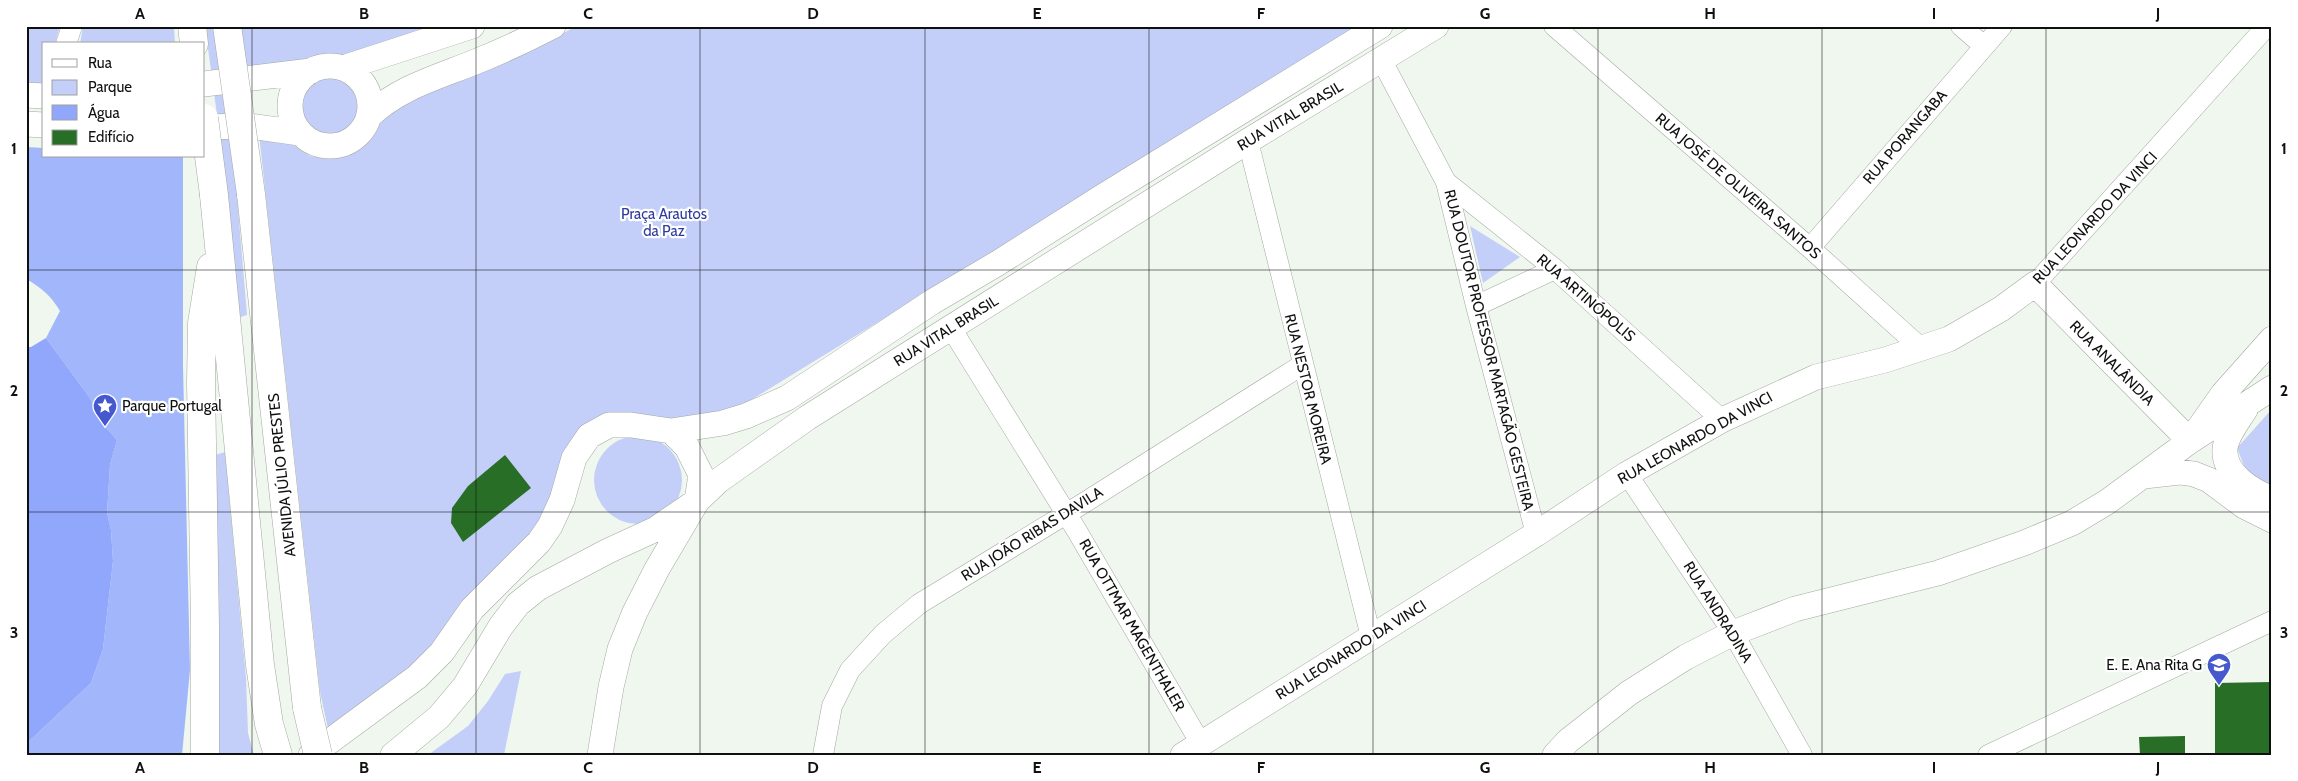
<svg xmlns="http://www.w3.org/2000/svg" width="2298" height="781" font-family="Cabin,sans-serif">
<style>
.green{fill:#c3cff9}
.forest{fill:#a2b6fb}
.water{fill:#91a7fc}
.building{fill:#296e27}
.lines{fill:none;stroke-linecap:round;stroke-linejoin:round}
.minor-casing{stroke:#a2a9a1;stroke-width:21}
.major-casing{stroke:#a2a9a1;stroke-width:26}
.highway-casing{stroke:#a2a9a1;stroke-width:29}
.minor{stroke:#fff;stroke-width:20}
.major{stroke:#fff;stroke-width:25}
.highway{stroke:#fff;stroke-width:28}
.highway-bridge-casing{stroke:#a2a9a1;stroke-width:29;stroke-linecap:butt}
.highway-bridge{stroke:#fff;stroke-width:28}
.grid{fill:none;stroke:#0f110f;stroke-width:1;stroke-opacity:0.55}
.labels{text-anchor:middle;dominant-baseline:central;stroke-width:4.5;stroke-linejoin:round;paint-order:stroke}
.street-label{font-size:15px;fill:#0f110f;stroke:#fff}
.park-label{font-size:15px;fill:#2f3b9c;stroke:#fff}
.poi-label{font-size:15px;fill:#0f110f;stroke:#fff;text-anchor:start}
.neatline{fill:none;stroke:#0f110f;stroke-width:2}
.grid-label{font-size:16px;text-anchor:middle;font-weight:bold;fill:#0f110f}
</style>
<rect width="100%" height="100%" fill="#eff7ee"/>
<path class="green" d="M32,26h28l-5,18h-11v42l-18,-3v-50z
M83,26h91l1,18h-95z
M205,26h14l17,158 11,131 -7,2 -14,-135z
M240,26h188l2,5 -72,25 -36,7 -33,6 -43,-2z
M577,26h784l-610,374 -32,16 -35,5 -69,-8 -57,66 -22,49 -98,111 -25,27 -85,63 -8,-37 -61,-558 33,10 18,12 17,2 20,-5 16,-14 15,-18 47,-29 67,-23z
M294 106a35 35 0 1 1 70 0a35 35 0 1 1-70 0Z
M1470,226l50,31 -37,26z
M2272,409v81l-26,-19 -9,-23z
M594 480a44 44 0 1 1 88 0a44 44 0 1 1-88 0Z
M225,452l21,226 2,55 6,22h-39v-300z
M521,671l-17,84h-76l40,-29 20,-25 17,-27z"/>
<path class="forest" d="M26,147l18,1v8h139v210l7,304 -8,85h-156v-11l65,-61 12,-34 10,-88 -2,-31 -4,-17 3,-48 7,-25 -16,-18 -11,-24 -44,-60 14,-27c-8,-14 -19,-24 -34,-32z"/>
<path class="water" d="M46,338l44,60 11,24 16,18 -7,25 -3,48 4,17 2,31 -10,88 -12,34 -65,61v-397h5z"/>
<path class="building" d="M505,455l26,33 -68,54 -12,-19 1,-15 16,-22z
M2272,682v73h-57v-72z
M2185,736v19h-45l-1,-18z"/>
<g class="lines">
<defs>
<path id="minor" d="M1554,26l256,222 111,100
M1961,26l23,20
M66,44l6,-18
M1382,61l64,121 30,124 60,228
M1248,141l123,496
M1446,182l109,87 167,151
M1810,248l192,-222
M2035,284l232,-258
M1476,306l79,-37
M951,328l126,203 124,213
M1627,474l106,159 69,122
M823,755l9,-49 18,-36 33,-36 36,-30 160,-98 223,-141
M1988,755l284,-134"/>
<path id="major" d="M290 106a40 40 0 1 1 80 0a40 40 0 1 1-80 0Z
M343,68l129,-42
M204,84l107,-13
M26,95l18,1
M369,116c28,-27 65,-38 101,-52 28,-11 56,-24 83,-38
M26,124l18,1
M204,127l46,-1 50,7
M2246,408c-7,12 -20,27 -21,41 -2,25 27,42 47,50
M671,431l16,16 14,28 -4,26
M2197,431l26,-37 49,-55
M2144,476l36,-4 14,2 15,6 35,26 28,14
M311,755l106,-78 25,-25 30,-43 67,-67 11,-16 12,-26 12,-42 15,-22 20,-11h22l40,6 52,-8 23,-7 41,-18 145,-96 66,-39 104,-66 278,-171
M393,755l46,-38 26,-31 36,-60 17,-22 20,-16 70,-37 48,-22 35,-24
M600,755l11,-68 9,-38 15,-37 22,-43 40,-68 21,-20 89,-63 441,-277 188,-115
M1183,755l353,-221 91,-60 95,-54 94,-43 69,-17 64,-21 52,-30 34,-25 155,157
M1555,755l13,-14 61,-48 57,-36 47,-24 62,-24 143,-36 86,-30 48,-20 35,-21 83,-61 82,-53"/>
<path id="highway" d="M192,26l2,18
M251,194l56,514
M214,195l46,470 9,59 9,31
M205,755v-129l-4,-243 1,-60 9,-56"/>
</defs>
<use href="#minor" class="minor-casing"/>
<use href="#major" class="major-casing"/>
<use href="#highway" class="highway-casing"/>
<use href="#minor" class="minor"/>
<use href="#major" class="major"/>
<use href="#highway" class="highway"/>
<defs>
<path id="highway-bridge" d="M227,26l24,168
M204,118l10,77
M307,708l11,47"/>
</defs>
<use href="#highway-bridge" class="highway-bridge-casing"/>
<use href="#highway-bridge" class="highway-bridge"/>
</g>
<path class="grid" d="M252,26v729M476,26v729M700,26v729M925,26v729M1149,26v729M1373,26v729M1598,26v729M1822,26v729M2046,26v729M26,270h2246M26,512h2246"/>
<defs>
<symbol id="sight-pin" viewBox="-11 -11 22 30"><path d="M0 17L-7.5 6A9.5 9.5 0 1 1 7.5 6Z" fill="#4658cd" stroke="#fff"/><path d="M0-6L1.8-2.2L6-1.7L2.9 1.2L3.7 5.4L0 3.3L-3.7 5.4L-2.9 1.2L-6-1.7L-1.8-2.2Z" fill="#fff"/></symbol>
<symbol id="school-pin" viewBox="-11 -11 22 30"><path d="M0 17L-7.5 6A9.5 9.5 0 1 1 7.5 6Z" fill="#4658cd" stroke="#fff"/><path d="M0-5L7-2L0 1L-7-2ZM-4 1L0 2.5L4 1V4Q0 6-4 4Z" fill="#fff"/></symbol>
</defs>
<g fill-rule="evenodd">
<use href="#sight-pin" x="91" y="392" width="28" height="38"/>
<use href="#school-pin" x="2205" y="651" width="28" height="38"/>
</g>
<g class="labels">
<g class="street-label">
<text transform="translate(1290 116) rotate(-31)">RUA VITAL BRASIL</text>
<text transform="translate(1905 137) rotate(-49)">RUA PORANGABA</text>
<text transform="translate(1738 186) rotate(41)">RUA JOSÉ DE OLIVEIRA SANTOS</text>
<text transform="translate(2095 218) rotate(-47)">RUA LEONARDO DA VINCI</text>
<text transform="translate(1586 298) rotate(41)">RUA ARTINÓPOLIS</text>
<text transform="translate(946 331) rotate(-32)">RUA VITAL BRASIL</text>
<text transform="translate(1489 350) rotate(76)">RUA DOUTOR PROFESSOR MARTAGÃO GESTEIRA</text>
<text transform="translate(2112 363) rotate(45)">RUA ANALÂNDIA</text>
<text transform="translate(1308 389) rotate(76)">RUA NESTOR MOREIRA</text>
<text transform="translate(1695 438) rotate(-29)">RUA LEONARDO DA VINCI</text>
<text transform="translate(282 475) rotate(-96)">AVENIDA JÚLIO PRESTES</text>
<text transform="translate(1032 534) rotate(-32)">RUA JOÃO RIBAS DAVILA</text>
<text transform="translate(1718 612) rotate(58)">RUA ANDRADINA</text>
<text transform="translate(1132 625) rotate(60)">RUA OTTMAR MAGENTHALER</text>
<text transform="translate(1351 650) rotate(-32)">RUA LEONARDO DA VINCI</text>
</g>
<g class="park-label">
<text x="664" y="214">Praça Arautos<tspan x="664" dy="17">da Paz</tspan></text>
</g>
<g class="poi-label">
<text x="122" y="406">Parque Portugal</text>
<text x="2202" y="665" text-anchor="end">E. E. Ana Rita G</text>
</g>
</g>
<rect width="2298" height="781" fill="none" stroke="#ffffff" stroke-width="55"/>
<rect x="42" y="42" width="162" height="115" fill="#ffffff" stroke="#9fa09f"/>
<rect x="52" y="59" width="25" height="8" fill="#ffffff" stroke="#9fa09f"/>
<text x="88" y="68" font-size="15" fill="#0f110f">Rua</text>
<rect x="52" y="80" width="25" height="15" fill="#c3cff9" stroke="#9fa09f"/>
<text x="88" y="92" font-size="15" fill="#0f110f">Parque</text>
<rect x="52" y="105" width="25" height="15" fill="#91a7fc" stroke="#9fa09f"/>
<text x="88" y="118" font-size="15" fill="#0f110f">Água</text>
<rect x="52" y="130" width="25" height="15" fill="#296e27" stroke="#9fa09f"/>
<text x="88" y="142" font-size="15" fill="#0f110f">Edifício</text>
<rect x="28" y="28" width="2242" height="726" class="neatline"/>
<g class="grid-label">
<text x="140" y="19">A</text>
<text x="364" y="19">B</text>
<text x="588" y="19">C</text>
<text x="813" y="19">D</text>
<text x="1037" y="19">E</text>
<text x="1261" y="19">F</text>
<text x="1485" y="19">G</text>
<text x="1710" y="19">H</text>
<text x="1934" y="19">I</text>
<text x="2158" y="19">J</text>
<text x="14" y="154">1</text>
<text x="2284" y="154">1</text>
<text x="14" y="396">2</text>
<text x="2284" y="396">2</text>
<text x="14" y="638">3</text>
<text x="2284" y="638">3</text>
<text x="140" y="773">A</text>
<text x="364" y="773">B</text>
<text x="588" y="773">C</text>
<text x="813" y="773">D</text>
<text x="1037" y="773">E</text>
<text x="1261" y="773">F</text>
<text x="1485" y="773">G</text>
<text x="1710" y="773">H</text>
<text x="1934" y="773">I</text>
<text x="2158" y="773">J</text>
</g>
</svg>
